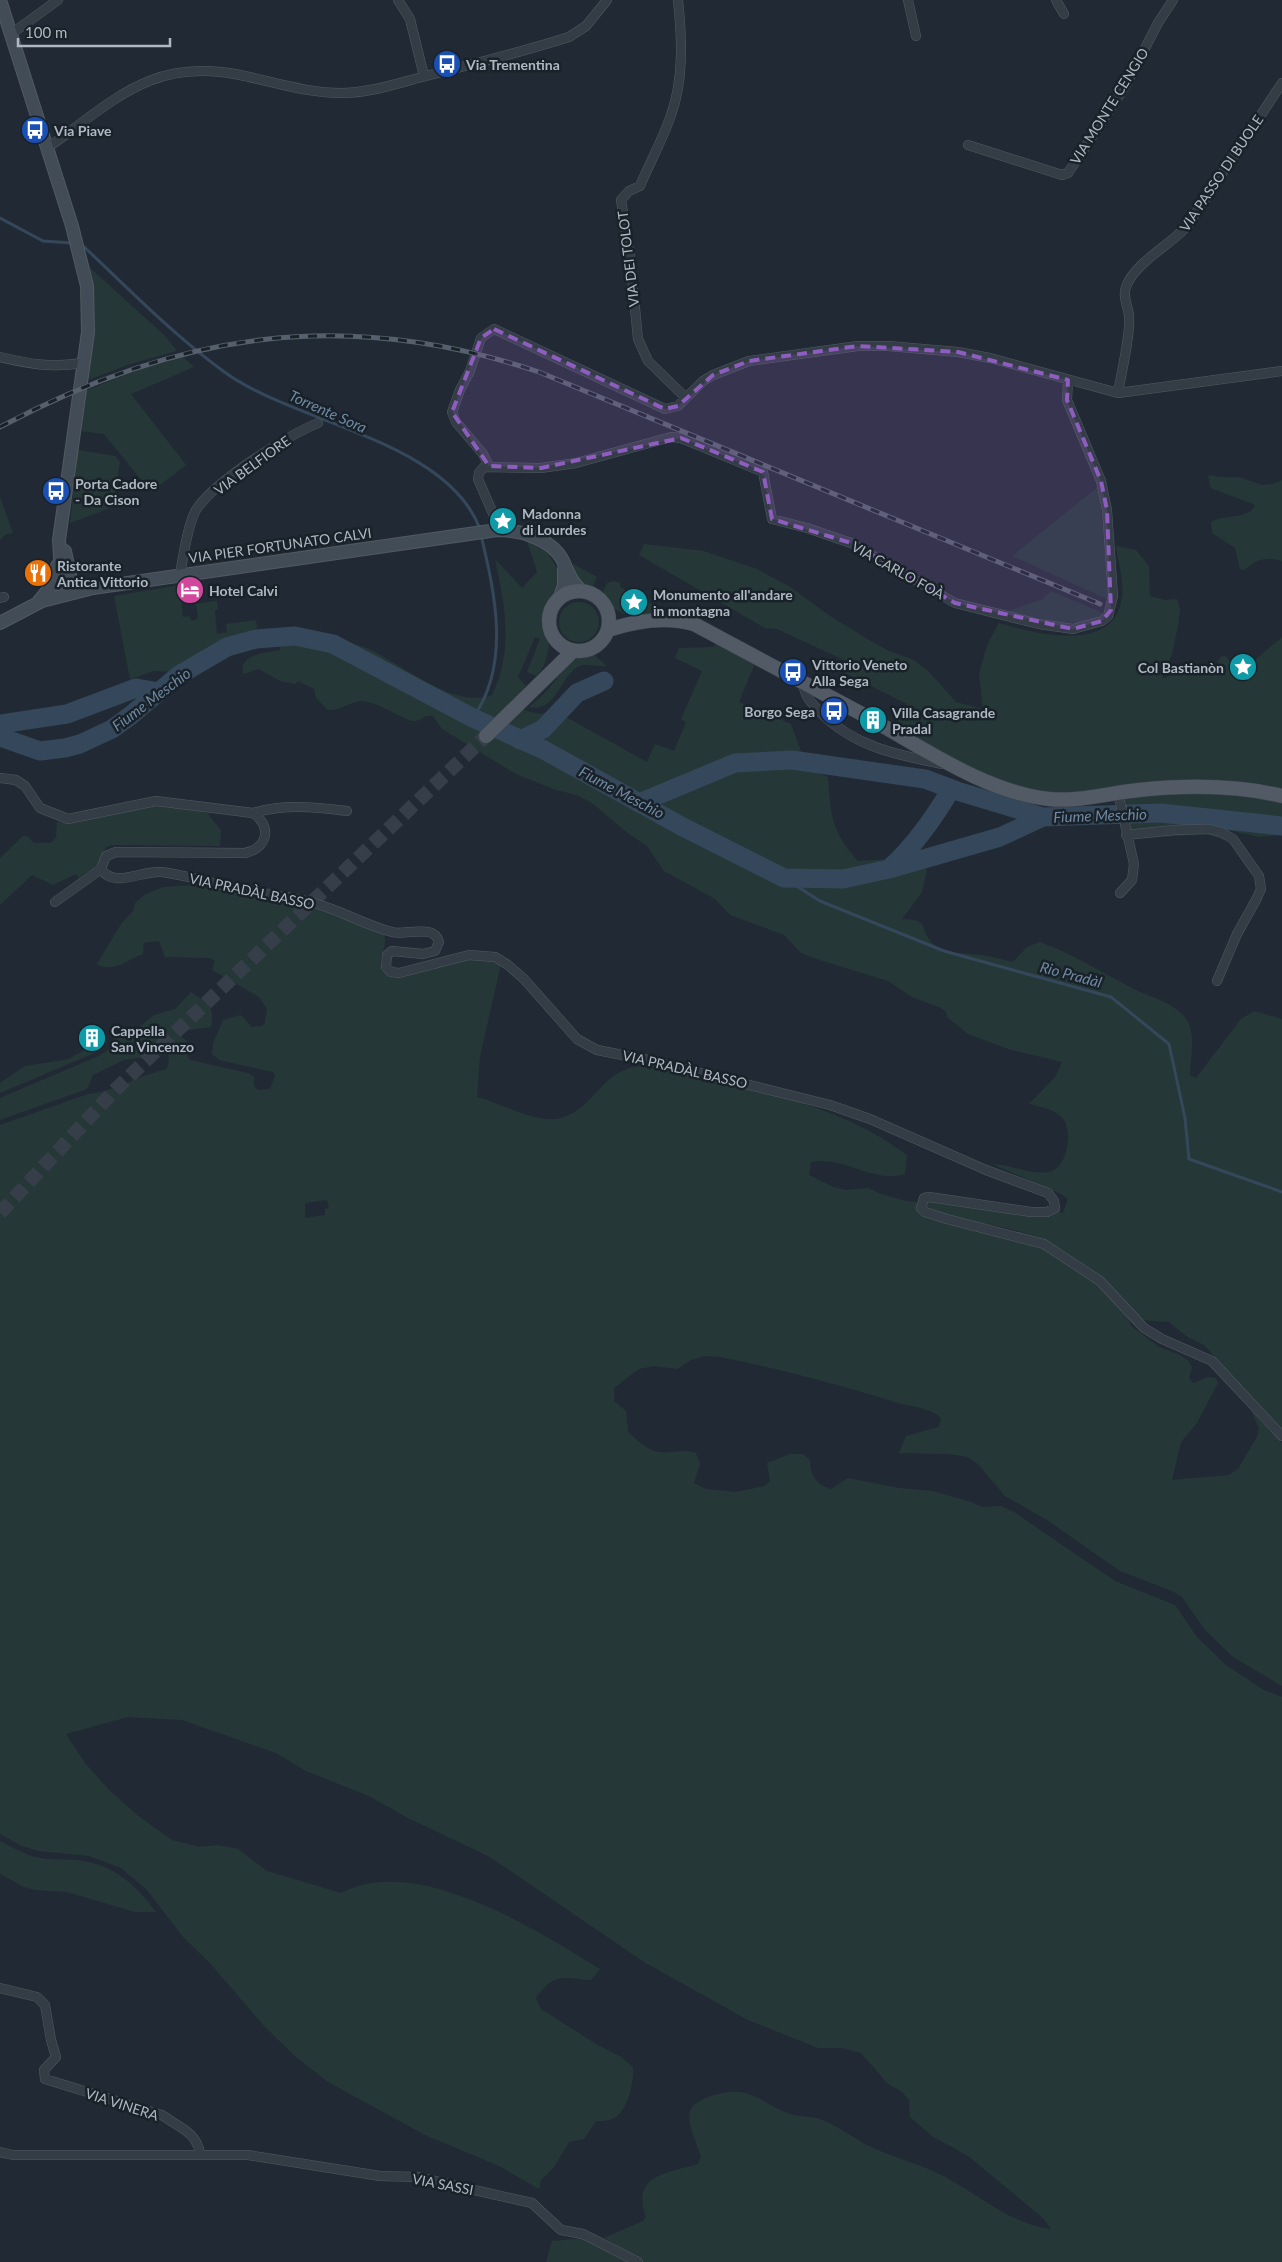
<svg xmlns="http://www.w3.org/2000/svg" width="1282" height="2262" font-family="Lato,sans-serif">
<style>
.green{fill:#253837;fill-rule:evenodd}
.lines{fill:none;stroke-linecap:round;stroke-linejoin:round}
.stream{stroke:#35475a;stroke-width:3}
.river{stroke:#35475a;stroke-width:19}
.primary-tunnel{stroke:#363f49;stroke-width:14;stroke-dasharray:14 7;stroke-linecap:butt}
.street-casing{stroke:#515a63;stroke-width:10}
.secondary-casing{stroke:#515a63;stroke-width:14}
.primary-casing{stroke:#3d454e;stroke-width:15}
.street{stroke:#343c45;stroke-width:9}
.secondary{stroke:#424c57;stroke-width:12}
.primary{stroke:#525b65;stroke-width:14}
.rail-casing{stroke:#56606c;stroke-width:5}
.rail{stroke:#192129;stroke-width:3;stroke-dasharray:9;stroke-linecap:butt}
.marked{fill:#8d5dc0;fill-opacity:0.2;stroke:#8d5dc0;stroke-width:4;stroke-dasharray:10 6;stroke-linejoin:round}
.labels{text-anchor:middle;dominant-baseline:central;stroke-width:5;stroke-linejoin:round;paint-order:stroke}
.poi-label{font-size:14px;font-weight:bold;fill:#aeb7c2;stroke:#192129;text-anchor:start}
.street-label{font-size:14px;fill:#aeb7c2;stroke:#192129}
.water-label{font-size:15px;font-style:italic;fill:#708aa4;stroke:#192129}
</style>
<rect width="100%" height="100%" fill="#212a34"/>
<path class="green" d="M87,265l77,70 13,16 -47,13 -47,18z
M183,357l11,10 -63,27 55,71 -35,27 -47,-58 -24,-3 3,-16 -1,-23 54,-21z
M78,450l37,6 5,6 -7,45 -43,16z
M1212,475l6,2h21l23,8 11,-1 9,-4v81c-16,-5 -25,-2 -38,9l-4,-1 -5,-21 -23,-15 -1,-11c11,-8 39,-2 44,-17l-44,-17 -3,-12z
M1099,486l10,114 -97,-44z
M0,497l13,36 -7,1 -6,6z
M527,541l20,11 11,18 1,15 -14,32 4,31 -5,17 -7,11 -10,-4 13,-33 -5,-2 -17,40 8,9 -17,17c17,8 27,14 46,8l92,51 8,-18 19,7 12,-29 -5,-3 21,-48 -27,-13 4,-10 35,-1 4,-7 37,23 -16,39 52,22 16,44 21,9c3,39 3,54 30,84l33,-2 6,-6 30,17 -5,22 -20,27 13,1 7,4c10,33 32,28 60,31 11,2 21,5 31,7l14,-15 13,-5c32,12 60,29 90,45 18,10 47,15 58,35 8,15 2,38 2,53l6,3 45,-59 13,-8 28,8v410l-78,-84 -18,-9 -17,-14 -26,-2 -4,-2c-29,-33 -67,-69 -108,-83 -35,-12 -73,-13 -107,-28l3,-6 127,9 9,3 5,-14 -5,-4 -71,-31c18,0 43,13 60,7 16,-6 20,-39 12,-51 -8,-11 -23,-13 -35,-16l27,-28 6,-14 -54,-13 -40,-15 -20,-16 -2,-6 -5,-4 -29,-11 -24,-16 -71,-22 -16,-6 -17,-18 -54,-20 -15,-16 -51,-28 -17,-25 -18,-12 -37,-31 -15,-8 -21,-5 -40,-16 -74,-45 -9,-13c-9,-2 -13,6 -21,5 -15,-5 -36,-20 -51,-20 -12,1 -20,10 -33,9l-12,-12 -2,-9 -16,-8 -3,3 -15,-3 -21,-12 -16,5c-5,-20 23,-21 37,-24l2,-11c25,-1 52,-2 76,6 39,12 91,66 134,50 22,-45 13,-90 3,-136l27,29 15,-16z
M644,544l60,7 53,18 33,18 40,29 34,21 25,14 25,9 15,12 27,30 27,7 -4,-36 9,-30 11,-20c37,11 117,32 123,-27 2,-16 -4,-34 -6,-50l20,4 13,16 1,30 15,4 12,-1 3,10 -2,17 -6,28 -10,25 17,-7 18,-3 14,7 3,-2 4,-13 4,-5h4l11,16h14l3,-4 1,-8 27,-23v198l-23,2 -31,-7 -4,10 -17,-6 -76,5 -11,-49 -89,6 -139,-65 15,-27 -68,-34 5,-10 -67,-31 -12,-1 -126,-73z
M573,564l24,13 -5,11 -8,-1 -8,-11z
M613,581l7,2v4l47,25 2,-3 10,6 -55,-1 -13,-7 -9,-13 5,-11z
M181,585l-3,13 3,1 2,18 6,-1 3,5 4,-1 2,-4 -2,-12 21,-3 1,8 -3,2 2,23 10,-2 -1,-8 30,-4 1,8 -49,21 -35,23 -19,-1 -24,8 -16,-83z
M1051,591l52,22c-15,20 -74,4 -95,-2l35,-12z
M559 622a20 20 0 1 1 40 0a20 20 0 1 1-40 0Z
M593,654l14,12c-11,2 -21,-5 -31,2 -18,13 -20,44 -47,39 7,-6 15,-13 21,-20 13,-15 20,-32 43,-33z
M155,803l52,10 14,17 -1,16 -108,-1c-12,3 -7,10 -13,18 -5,6 -14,10 -20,15l-3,-4 -23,11 -21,-10 -32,30v-47l23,-22h4l7,7h17l5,-6 1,-15 15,1z
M195,885l91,19 21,1 76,24c1,4 2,9 2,13 -1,17 -14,23 9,36l39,-9 27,-11 42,2 -22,96 -3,41c25,6 51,24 78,22 40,-5 45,-53 90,-53 86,18 190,34 262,89l-2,19c-33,10 -60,-19 -94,-12l-2,13 24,12 13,3 22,-2 13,6 25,7 11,1 3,11 10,6c36,10 75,15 111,28 20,7 87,58 90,79l28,21 19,7 10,6 4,7 -3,11 4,5 15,-6 8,1 2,5 -21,40 -16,19 -9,38 57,-5 9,-6 20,-34 1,-7 -8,-18 31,33v243l-49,-29 -28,-27 -23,-33 -10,-6 -52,-20 -73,-51 -42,-24 -27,-32 -10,-7 -20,-3 -49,-1 7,-17 33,-9 2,-9c-12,-11 -30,-11 -46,-16 -58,-18 -115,-33 -175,-45l-14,-1 -15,4 -14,9 -23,-3 -15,3 -25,19v13l12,10 2,21c8,7 20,19 31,20 14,2 23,-4 37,1l4,11 -6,19 12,6 30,3 29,-6 5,-5 -3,-18 23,-9h13l7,6c0,15 6,25 21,29l17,-11 51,10 34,3 38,11 11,5 19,-1 13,6 101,69 60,24 22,32 29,28 38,25 18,7v565h-639l-39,-24 39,-17 3,-4c-16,-43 23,-44 52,-53l3,-7c-3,-12 -16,-36 -10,-48 7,-12 36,-19 48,-17 18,2 32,15 48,21 11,4 20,3 30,5 18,6 33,18 50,27 26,13 55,19 80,33 35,19 64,46 104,51l-8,-11 -75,-62 -36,-20 -22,-19 -1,-17 -7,-8 -15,-9 -26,-30 -19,-5h-24l-70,-28 -104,-58 -154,-105 -82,-39 -39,-22 -63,-25 -30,-18 -94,-33 -54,-3 -62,17 19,29 24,27 28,25 35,25 27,7 18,-2 21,4 29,22 74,22c76,-40 195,37 259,76l-9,11c-28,-2 -37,-8 -55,18l5,11 55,35 25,13 12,10c1,14 -4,38 -15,48 -6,6 -14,6 -22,6l-12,18 -15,3 -15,25 -13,13 -2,9 -40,-23 -74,-31 -97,-53 -32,-25 -32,-31 -54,-63 -27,-26 -36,-47 -26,-22 -32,-12 -51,-5 -16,-5 -22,-12v-709l88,-31c26,-2 50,-19 76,-24l3,-2 2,-9 -1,-5 -44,6 -31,15 -6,14 -87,31v-22l101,-43 13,-10v-12l25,-6 15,-12 21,-6 16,-17c17,12 24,14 20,35l-30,4 -1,5 7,5v14l3,5 58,13 6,4v9l4,4 12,-1 5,-13 -2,-4 -54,-12 -7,-6 1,-11 10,-23 18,-5 11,12 10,-1 3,-3 2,-14 -8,-12 -47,-27 3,-9 -5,-3 -45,-1 -6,-16 -15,2 -1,11c-14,5 -31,20 -46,10l24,-40 12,-13 2,-8 9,-8 19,-8zM327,1200l2,8 -4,1v6l-20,3v-15z
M105,1038l2,5 -8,8 -99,42v-10l25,-17 44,-7z
M0,1841c12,6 22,12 35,16 18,4 37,1 54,5 30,7 50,27 67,50h-21l-68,-20 -31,-2 -12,-3 -24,-13z
M586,2235l47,27h-87l6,-21 24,-2z"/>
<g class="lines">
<path class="stream" d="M0,218l43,23 29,2
M81,244c46,43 91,90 142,127 71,53 223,68 257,158
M473,718c38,-54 22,-124 8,-183
M784,878l36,23 124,50 167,46 58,47 16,74 4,41 93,33"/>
<path class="river" d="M0,724l67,-10 69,-26 23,4
M0,737l40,14 25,-3 15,-4 32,-15 18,-13 49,-41 48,-28 29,-8 39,-3 38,8 140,74 71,32 137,76 103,52 59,1 46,-10 111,-32 43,-20 118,-4 121,13
M520,740l23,-11 34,-36 27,-12
M639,803l96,-40 57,-3 133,19 32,12 86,26
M891,867c25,-23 43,-49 60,-78"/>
<path class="primary-tunnel" d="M862,714l21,12
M0,1213l116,-124 370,-353"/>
<defs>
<path id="street" d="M398,0l12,19 14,57
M678,0c4,38 6,79 -7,115 -8,24 -21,47 -31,71l-11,5 -8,9 9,57 8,82 10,22 37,36
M908,0l8,36
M1056,0l8,14
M11,34l47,-34
M968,145l94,30 6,-2 58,-88 32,-62 15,-23
M47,148c66,-46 104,-91 193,-73 34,7 66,18 101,18 29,0 57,-10 85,-17 48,-12 96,-24 143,-39l17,-11 21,-26
M0,357c30,7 51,11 82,6
M1118,393c3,-19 13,-59 11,-76 0,-9 -7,-20 -3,-30 8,-24 46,-43 62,-62l94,-142
M489,466l-6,-12 -27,-32 -4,-10 8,-22 10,-19 11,-33 13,-9 171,80 13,-3 25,-25 10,-6 36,-14 109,-15h30l70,6 32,6 128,35 164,-22
M497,530l-2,-12 -17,-39 1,-6 5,-6 57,1 35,-5 95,-26 10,1 15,6 67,28 9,47 35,9 44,15 104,60 84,21 34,5 29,-8 6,-5 5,-20 -6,-86 -6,-29 -34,-81 1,-20
M180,575c3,-17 8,-55 18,-68 21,-28 87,-70 120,-84
M0,598l4,-1
M803,681c1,15 8,22 18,32 34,34 76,42 121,51
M0,778l16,2 9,6 15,22 28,11 88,-18 97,12c31,-9 63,-6 94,-2
M1118,793l16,71 -2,16 -12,13
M253,813c20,14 14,35 -8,40l-129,-1 -10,4 -5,13c13,20 41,1 60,3 26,3 52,12 78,17 24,5 51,7 75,14 26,7 51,22 78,29 14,4 42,-9 47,10l-4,9 -12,3 -31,-3 -5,4 -1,12 5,5 8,1 70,-18 26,2 13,8 16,14 53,60 20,11 51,10 182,45 40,14 116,51 62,23 6,8 1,7 -8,4h-16l-102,-15 -5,1 -3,10 4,4 22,7 97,25 56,37 44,47 18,11 50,22 70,75
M1126,835l48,-5 35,-1 12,3 12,7 26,37 2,13 -5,11 -19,34 -20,47
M55,902l46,-33
M0,1988l37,9 8,8 6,35 5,17 -12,13 1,9 117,36c16,12 35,17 38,39
M0,2152l13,3h235l132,21 37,1 115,26 29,27 22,4 55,28"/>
<path id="secondary" d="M0,0l72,226 15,60 1,46 -29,208 2,33 8,20
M65,551l5,24 -1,18
M559,599l5,-13v-17
M39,601l14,-17 4,-18
M0,623l42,-22 51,-13 404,-58c22,0 53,8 65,29 6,12 9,24 20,32"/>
<path id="primary" d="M549 621a30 30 0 1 1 60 0a30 30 0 1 1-60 0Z
M608,630c27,-9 58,-14 86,-6l168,90
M883,726c49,28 108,67 166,73 29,3 60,-6 90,-9 47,-5 97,-5 143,6
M486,736l87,-85"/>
</defs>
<use href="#street" class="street-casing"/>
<use href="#secondary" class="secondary-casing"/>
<use href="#primary" class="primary-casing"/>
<use href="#street" class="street"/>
<use href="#secondary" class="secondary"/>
<use href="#primary" class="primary"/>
<defs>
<path id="rail" d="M0,427c179,-95 345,-120 539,-55l561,232"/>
</defs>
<use href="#rail" class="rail-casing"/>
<use href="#rail" class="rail"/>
</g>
<path class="marked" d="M494,329l171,80 13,-3 35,-31 36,-14 109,-15 100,6 110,28 -1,20 34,81 6,29 4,100 -9,11 -29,8 -118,-26 -104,-60 -79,-24 -9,-47 -82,-34 -140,30 -52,-2 -37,-54 29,-74z"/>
<defs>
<symbol id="bus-disc" viewBox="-11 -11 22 22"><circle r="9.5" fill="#1a4fb4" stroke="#192129"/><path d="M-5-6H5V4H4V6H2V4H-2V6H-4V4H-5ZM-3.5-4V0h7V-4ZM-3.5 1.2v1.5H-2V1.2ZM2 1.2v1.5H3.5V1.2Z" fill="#fff"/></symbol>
<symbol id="sight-disc" viewBox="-11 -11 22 22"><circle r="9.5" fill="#0f9aa8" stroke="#192129"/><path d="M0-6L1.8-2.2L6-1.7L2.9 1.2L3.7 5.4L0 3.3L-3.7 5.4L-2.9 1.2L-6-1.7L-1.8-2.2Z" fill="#fff"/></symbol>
<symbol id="restaurant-disc" viewBox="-11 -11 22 22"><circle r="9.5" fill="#e8710a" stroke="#192129"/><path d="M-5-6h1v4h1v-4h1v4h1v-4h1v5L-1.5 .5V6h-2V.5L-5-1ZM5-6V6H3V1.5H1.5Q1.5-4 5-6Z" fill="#fff"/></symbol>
<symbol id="hotel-disc" viewBox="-11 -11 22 22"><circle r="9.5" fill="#d1479c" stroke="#192129"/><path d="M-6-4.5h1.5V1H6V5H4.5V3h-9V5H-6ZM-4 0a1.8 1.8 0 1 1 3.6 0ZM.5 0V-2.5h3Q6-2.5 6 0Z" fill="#fff"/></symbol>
<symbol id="building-disc" viewBox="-11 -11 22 22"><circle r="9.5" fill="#0f9aa8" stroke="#192129"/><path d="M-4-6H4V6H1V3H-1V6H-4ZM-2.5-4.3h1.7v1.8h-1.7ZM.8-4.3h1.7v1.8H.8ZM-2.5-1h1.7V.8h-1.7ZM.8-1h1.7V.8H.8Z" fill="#fff"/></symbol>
</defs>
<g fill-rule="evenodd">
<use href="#bus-disc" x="431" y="48" width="32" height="32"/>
<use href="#bus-disc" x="19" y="114" width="32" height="32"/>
<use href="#bus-disc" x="40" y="475" width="32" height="32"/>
<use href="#sight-disc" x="487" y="505" width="32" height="32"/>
<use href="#restaurant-disc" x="22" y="557" width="32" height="32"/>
<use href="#hotel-disc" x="174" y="574" width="32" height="32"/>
<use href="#sight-disc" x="618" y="586" width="32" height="32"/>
<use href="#sight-disc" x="1227" y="651" width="32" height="32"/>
<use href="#bus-disc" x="777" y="656" width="32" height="32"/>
<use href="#bus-disc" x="818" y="695" width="32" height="32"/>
<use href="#building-disc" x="857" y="704" width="32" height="32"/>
<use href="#building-disc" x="76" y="1022" width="32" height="32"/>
</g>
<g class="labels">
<g class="poi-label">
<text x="466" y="64">Via Trementina</text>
<text x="54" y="130">Via Piave</text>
<text x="75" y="483">Porta Cadore<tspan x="75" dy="16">- Da Cison</tspan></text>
<text x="522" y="513">Madonna<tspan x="522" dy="16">di Lourdes</tspan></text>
<text x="57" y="565">Ristorante<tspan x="57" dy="16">Antica Vittorio</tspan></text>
<text x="209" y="590">Hotel Calvi</text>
<text x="653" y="594">Monumento all'andare<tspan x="653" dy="16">in montagna</tspan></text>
<text x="812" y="664">Vittorio Veneto<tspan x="812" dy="16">Alla Sega</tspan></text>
<text x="1224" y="667" text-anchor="end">Col Bastianòn</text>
<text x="815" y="711" text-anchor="end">Borgo Sega</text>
<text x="892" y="712">Villa Casagrande<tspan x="892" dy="16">Pradal</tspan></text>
<text x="111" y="1030">Cappella<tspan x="111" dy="16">San Vincenzo</tspan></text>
</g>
<g class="street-label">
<text transform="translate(1109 106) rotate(-58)">VIA MONTE CENGIO</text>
<text transform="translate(1221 173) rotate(-56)">VIA PASSO DI BUOLE</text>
<text transform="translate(628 259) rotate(-97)">VIA DEI TOLOT</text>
<text transform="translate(252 465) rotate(-36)">VIA BELFIORE</text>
<text transform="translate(280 545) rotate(-8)">VIA PIER FORTUNATO CALVI</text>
<text transform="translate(898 570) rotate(29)">VIA CARLO FOÀ</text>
<text transform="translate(252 891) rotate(12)">VIA PRADÀL BASSO</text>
<text transform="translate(685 1069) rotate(13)">VIA PRADÀL BASSO</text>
<text transform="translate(122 2104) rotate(18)">VIA VINERA</text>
<text transform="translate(443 2184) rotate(11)">VIA SASSI</text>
</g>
<g class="water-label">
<text transform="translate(328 411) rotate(24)">Torrente Sora</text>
<text transform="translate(151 699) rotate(-37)">Fiume Meschio</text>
<text transform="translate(622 792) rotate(28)">Fiume Meschio</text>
<text transform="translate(1100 815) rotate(-2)">Fiume Meschio</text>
<text transform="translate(1071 974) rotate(15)">Rio Pradàl</text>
</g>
</g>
<path d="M18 38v8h152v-8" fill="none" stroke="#aeb7c2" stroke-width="2.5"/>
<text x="25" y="38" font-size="15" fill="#aeb7c2" stroke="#192129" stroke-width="4" paint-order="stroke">100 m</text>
</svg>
